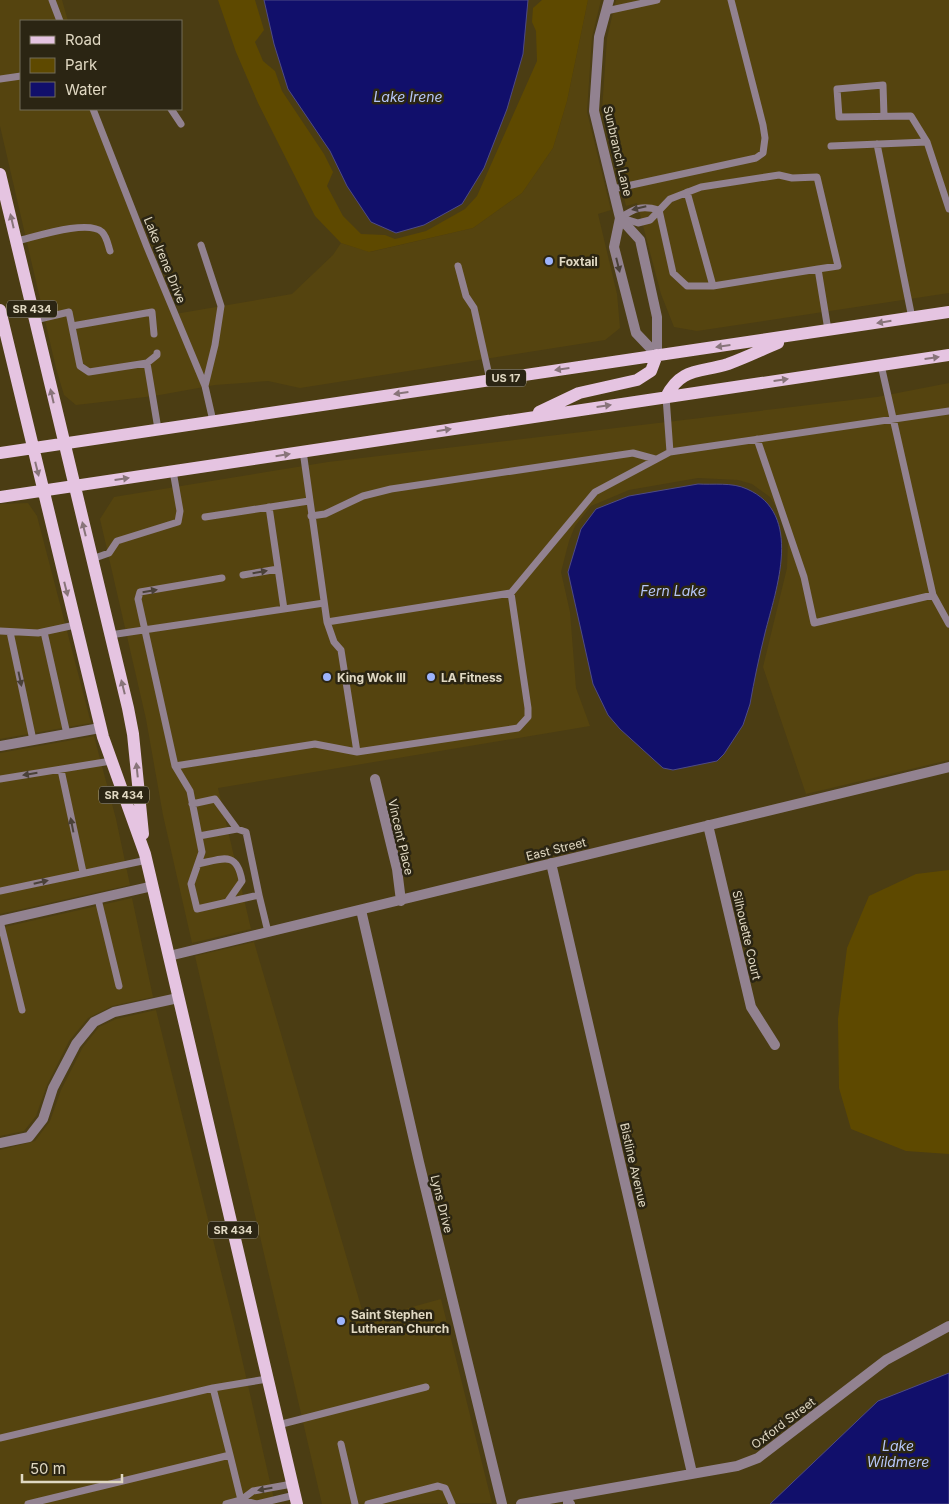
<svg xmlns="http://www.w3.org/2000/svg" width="949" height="1504" font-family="Inter,sans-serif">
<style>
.built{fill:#55440f}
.green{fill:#5e4900}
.water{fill:#110f6b;stroke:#4f4b85}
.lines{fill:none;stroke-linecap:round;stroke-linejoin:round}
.lane{stroke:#928290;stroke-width:7}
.street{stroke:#928290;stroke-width:10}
.primary{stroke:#e5c4e1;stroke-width:12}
.oneway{fill:#4a4138}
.oneway2{fill:#88747a}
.poi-dot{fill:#9db4fd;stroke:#2b2513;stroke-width:2}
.labels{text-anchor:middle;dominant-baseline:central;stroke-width:5;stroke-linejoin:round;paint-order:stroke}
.shield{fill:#2b2513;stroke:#aaa28e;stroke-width:1}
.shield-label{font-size:11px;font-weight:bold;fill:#e0d8c2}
.street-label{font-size:12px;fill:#e0d8c2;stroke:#2b2513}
.poi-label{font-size:12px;font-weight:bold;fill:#e0d8c2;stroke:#2b2513;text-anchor:start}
.water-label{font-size:14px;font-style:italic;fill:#b6c6f8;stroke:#2b2513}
</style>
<rect width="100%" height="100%" fill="#4b3d13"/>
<path class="built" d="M0,0h62l6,21h-47v88h74l80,205 117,-20 41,-39 8,-12 29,9 103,-24 49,-35 31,-45 14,-47 21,-101h13l-9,37 -5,75 24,98 -13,4 19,80 3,34 -15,12 -305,48 -32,-7 -53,4 -61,11 -78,9 -12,-10 -8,-27 -56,-242z
M616,0h333v293l-252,38 -23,-4 -13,-33 -24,-91 -11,3 -24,-96 5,-72z
M949,383v377l-143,34 -43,-127 24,-99 1,-29 -7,-24 -11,-18 -18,-13 -14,-4 -40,-2 -69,12 -38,16 -16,20 -6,15 -8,31 9,40 6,76 14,38 -372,62 33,141 -59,14 -29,-128 -17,-96 -46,-200 14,-22 214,-35 549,-65z
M28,503l9,13 54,207 -91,16v-235z
M94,736l22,83 14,66 -130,29v-161z
M132,898l21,99 -41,9 -24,12 -19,23 -22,44 -11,31 -12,15 -24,5v-208z
M254,942l111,378 76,-21 51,204 -170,1 -127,-548z
M156,1010l78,314 41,180h-275v-354l35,-9 15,-20 11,-31 22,-43 16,-20 17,-8z"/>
<path class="green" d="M218,0h37l9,30 -9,12 8,19 12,10 7,20 42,63 9,18 -6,14 16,30 18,18 24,1 10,4 31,-8 39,-22 12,-13 60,-135 -1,-30 -4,-9 1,-14 9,-8h46l-21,101 -14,47 -31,45 -49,35 -104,24 -28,-9 -26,-27 -57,-113 -22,-51z
M949,870v284l-43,-3 -55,-22 -12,-41 -1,-69 9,-71 22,-52 47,-22z"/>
<path class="water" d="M264,0h264l-5,54 -16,55 -23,59 -22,36 -38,21 -28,8 -25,-11 -24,-36 -17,-35 -42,-62 -14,-45z
M698,484c15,1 34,-2 49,5 57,25 29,100 18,144 -6,24 -11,48 -15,71l-7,21 -19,29 -7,7 -44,9 -10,-2 -43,-39 -12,-14 -15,-31 -25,-112 13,-43 15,-20 33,-13z
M949,1373v131h-179l108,-103z"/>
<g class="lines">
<path class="lane" d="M52,0l8,21
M606,11l51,-11
M0,79l21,-3
M93,109l54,138 58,139 8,35
M171,109l10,15
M884,116l-1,-31 -46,4 2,28 72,-1 16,26
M877,144l35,174
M831,146l96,-4 22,67
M613,189l143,-31 7,-5 2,-15 -2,-13 -32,-125
M687,192l26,94
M659,210l14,63 14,13h26l105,-17 10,61
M620,218c15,-10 22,-13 39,-8
M622,218l16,5 12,-3 20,-21 31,-12 78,-12 13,3 25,-1 21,89 -20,3
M17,241c18,-4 71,-22 85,-9 5,5 6,13 8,19
M201,245l20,61 -6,39 -10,41
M458,266l8,30 8,12 16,72
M35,320l34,-8 11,54 9,6 58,-9 11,66
M72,326l80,-14 2,22
M147,363l10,-8v-2
M881,365l52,230
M666,397l4,55 279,-41
M757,439l47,138 10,46 119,-28 16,29
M303,451l24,171 7,20 7,8 16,102
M269,507l15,102
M311,516l14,-2 38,-18 28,-7 242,-36 22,6
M205,517l104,-16
M92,559l17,-6 8,-12 61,-19 2,-11 -7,-40
M243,575l35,-6
M327,622l184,-29 84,-101 75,-40
M0,631l38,2 37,-8
M10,632l23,108
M44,632l23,102
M110,635l214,-32
M175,766l140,-22 42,8 161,-24 10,-11v-9l-17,-115
M61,770l22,102
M0,779l111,-18
M192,804l23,-5 22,30
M199,836l38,-7 9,3 13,63 -62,14 -6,-25 11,-32 -12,-61 -15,-25 -37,-167 2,-7 82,-14
M198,864c24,-5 39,-14 44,17l-14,20
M0,891l147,-31
M259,895l9,37
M98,899l21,87
M0,921l22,89
M213,1388l54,-9
M278,1425l148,-38
M0,1438l213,-50 17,67
M341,1444l14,60
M241,1500l16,4 38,-9
M28,1504l202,-49 12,49
M226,1504l15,-4 12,-9 39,-7
M368,1504l70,-18 7,2 7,16"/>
<path class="street" d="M609,0l-10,37 -5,74 26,107 20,22 17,77v38
M620,218l-6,29 22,86 21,22
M0,746l100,-18
M375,779l22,90 4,32
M708,825l43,182 24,38
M551,863l141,610
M361,910l58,252 83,342
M0,921l153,-35
M169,956l780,-189
M0,1143l29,-6 14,-18 10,-31 23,-44 18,-22 20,-10 64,-14
M568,1503l2,1
M521,1504l216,-38 21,-8 128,-98 63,-34"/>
<path class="primary" d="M0,174l128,534 5,26 10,100
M0,310l103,427 42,117 152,650
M666,397c15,-30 34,-24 62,-33 17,-6 33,-14 50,-21
M539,412l40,-19 58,-13 14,-9 6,-16
M0,453l949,-141
M0,497l949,-142"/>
</g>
<defs><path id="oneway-solid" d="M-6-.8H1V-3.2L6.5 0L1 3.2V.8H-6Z" transform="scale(1.25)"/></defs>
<g class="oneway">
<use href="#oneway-solid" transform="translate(639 208) rotate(166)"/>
<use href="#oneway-solid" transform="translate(618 265) rotate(76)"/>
<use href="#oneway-solid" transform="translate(260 572) rotate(-10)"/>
<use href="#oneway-solid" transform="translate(150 591) rotate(-10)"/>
<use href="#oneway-solid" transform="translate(20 679) rotate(78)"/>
<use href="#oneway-solid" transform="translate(30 774) rotate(171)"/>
<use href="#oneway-solid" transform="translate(72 825) rotate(-101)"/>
<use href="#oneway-solid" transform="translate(41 882) rotate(-13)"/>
<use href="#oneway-solid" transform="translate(265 1489) rotate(170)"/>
</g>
<g class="oneway2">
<use href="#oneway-solid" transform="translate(12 221) rotate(-103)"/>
<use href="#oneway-solid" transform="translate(884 322) rotate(171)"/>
<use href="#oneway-solid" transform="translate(723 346) rotate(172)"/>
<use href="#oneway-solid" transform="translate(932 358) rotate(-8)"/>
<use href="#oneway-solid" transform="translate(562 369) rotate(172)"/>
<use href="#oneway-solid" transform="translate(781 380) rotate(-8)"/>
<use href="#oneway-solid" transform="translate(401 393) rotate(172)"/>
<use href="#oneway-solid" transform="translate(52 396) rotate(-103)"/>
<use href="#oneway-solid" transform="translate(604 406) rotate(-8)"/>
<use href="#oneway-solid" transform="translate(444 430) rotate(-9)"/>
<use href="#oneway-solid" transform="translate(283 455) rotate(-9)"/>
<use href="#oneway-solid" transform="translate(37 469) rotate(76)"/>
<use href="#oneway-solid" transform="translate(122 479) rotate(-8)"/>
<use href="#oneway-solid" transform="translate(84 529) rotate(-104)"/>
<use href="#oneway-solid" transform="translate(66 589) rotate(76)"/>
<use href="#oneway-solid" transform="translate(123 687) rotate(-104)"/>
<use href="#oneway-solid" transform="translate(137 770) rotate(-96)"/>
</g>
<g class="poi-dot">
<circle cx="549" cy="261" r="5"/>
<circle cx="327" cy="677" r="5"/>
<circle cx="431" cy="677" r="5"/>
<circle cx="341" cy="1321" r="5"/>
</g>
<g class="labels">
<g class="shield">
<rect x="7" y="300.5" width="50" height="17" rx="4"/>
<rect x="486" y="369.5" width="40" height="17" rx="4"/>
<rect x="99" y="786.5" width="50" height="17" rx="4"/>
<rect x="208" y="1221.5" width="50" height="17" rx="4"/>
</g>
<g class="shield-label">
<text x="32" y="309">SR 434</text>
<text x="506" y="378">US 17</text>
<text x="124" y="795">SR 434</text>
<text x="233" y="1230">SR 434</text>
</g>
<g class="street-label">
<text transform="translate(618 151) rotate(77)">Sunbranch Lane</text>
<text transform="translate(165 260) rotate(68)">Lake Irene Drive</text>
<text transform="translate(401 837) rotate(77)">Vincent Place</text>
<text transform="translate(556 849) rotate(-14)">East Street</text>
<text transform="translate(747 935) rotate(77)">Silhouette Court</text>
<text transform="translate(634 1165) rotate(77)">Bistline Avenue</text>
<text transform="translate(442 1204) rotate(76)">Lyns Drive</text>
<text transform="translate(783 1423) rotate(-37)">Oxford Street</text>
</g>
<g class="poi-label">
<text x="559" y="261">Foxtail</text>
<text x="337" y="677">King Wok III</text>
<text x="441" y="677">LA Fitness</text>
<text x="351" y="1314">Saint Stephen<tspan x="351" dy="14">Lutheran Church</tspan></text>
</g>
<g class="water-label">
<text x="408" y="96">Lake Irene</text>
<text x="673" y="590">Fern Lake</text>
<text x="898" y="1445">Lake<tspan x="898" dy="16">Wildmere</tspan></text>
</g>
</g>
<rect x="20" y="20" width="162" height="90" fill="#2b2513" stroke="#736d59"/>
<rect x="30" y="36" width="25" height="8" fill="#e5c4e1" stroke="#736d59"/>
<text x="65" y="45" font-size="15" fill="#e0d8c2">Road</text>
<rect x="30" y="58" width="25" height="15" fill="#5e4900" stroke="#736d59"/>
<text x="65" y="70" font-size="15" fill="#e0d8c2">Park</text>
<rect x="30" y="82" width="25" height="15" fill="#110f6b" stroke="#736d59"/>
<text x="65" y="95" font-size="15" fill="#e0d8c2">Water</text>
<path d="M22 1474v8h100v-8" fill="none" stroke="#e0d8c2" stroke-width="2.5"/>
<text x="30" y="1474" font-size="15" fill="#e0d8c2" stroke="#2b2513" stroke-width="4" paint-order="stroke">50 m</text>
</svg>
